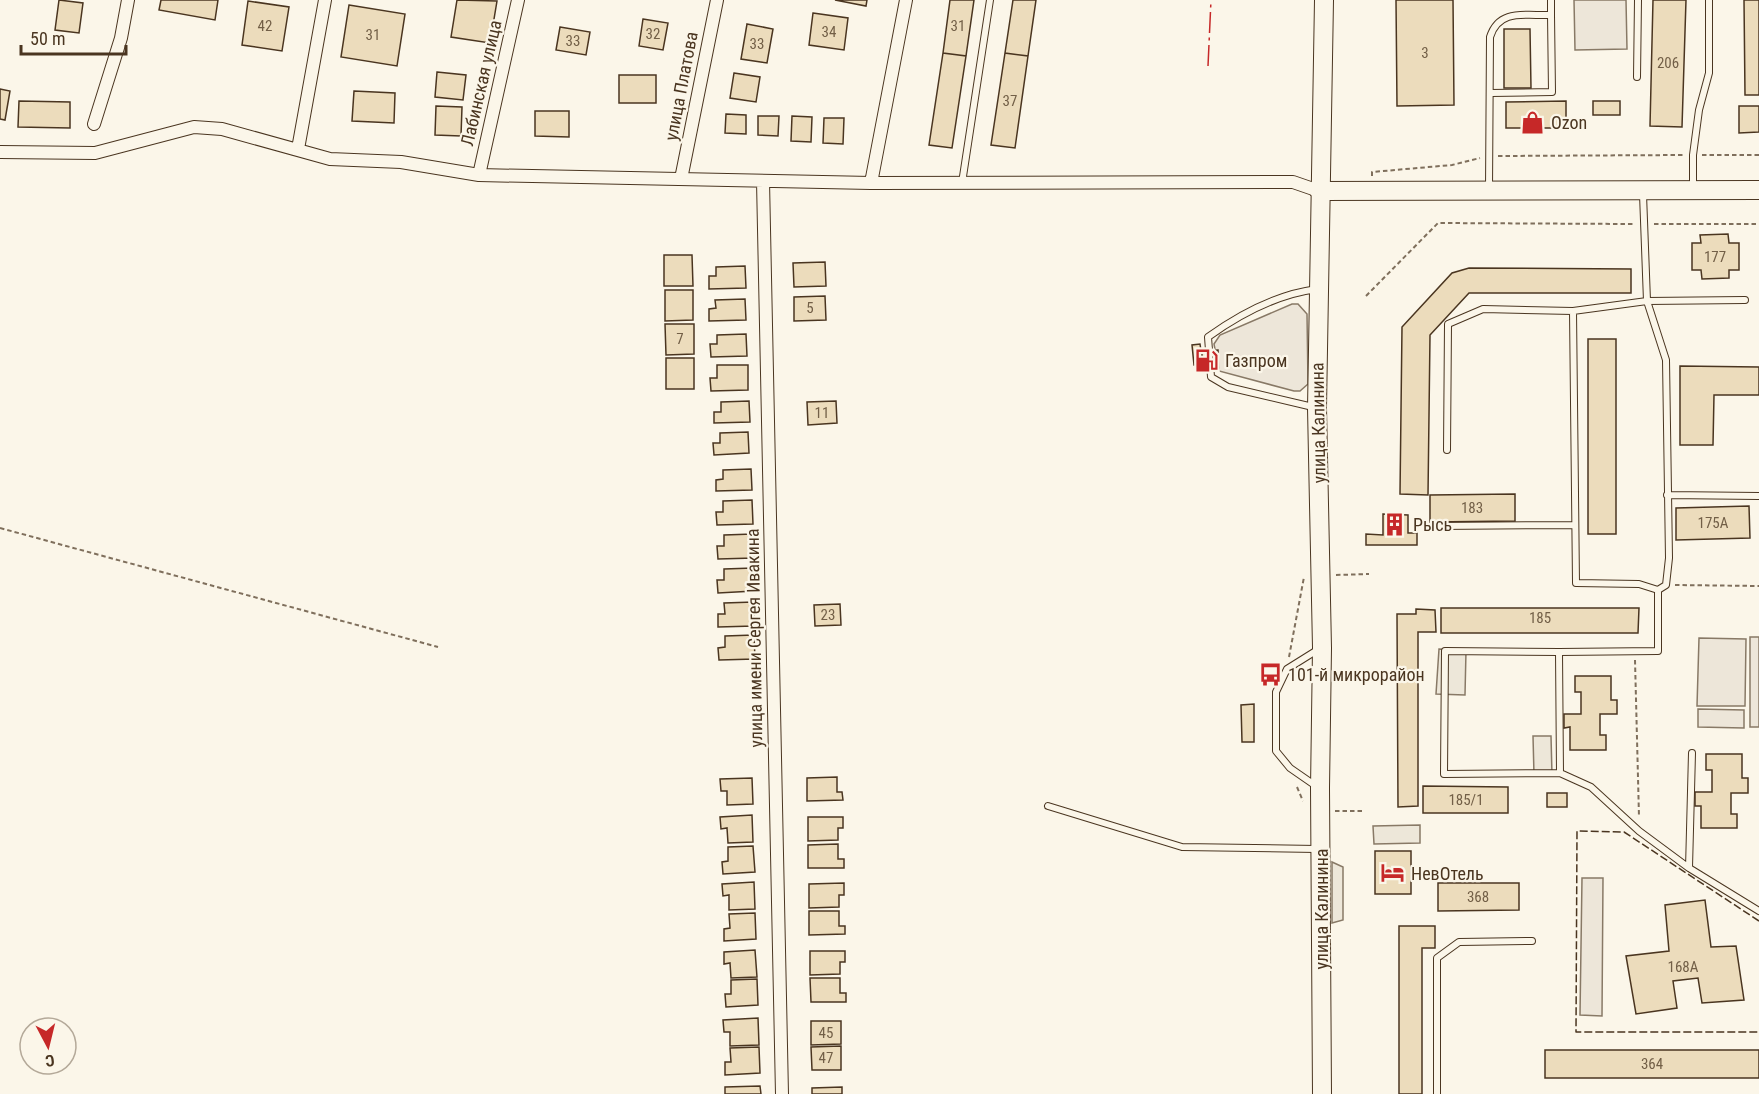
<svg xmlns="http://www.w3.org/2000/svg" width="1759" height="1094" font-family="'Roboto Condensed',sans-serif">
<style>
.green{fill:#ede6d9;stroke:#887966;stroke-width:1.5}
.parking{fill:#ede7d9;stroke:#887966;stroke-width:1.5}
.building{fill:#ecdcbc;stroke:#4a3520;stroke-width:1.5}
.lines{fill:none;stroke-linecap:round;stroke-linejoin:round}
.lane-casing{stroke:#4a3520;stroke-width:8}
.street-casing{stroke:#4a3520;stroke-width:14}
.secondary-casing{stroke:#4a3520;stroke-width:20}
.path{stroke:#7f6f5c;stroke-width:2;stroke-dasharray:4.5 3;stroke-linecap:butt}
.lane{stroke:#fbf6e9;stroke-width:6}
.street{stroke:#fbf6e9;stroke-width:12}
.secondary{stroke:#fbf6e9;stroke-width:18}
.fence{stroke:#4a3520;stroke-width:1.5;stroke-dasharray:8 3;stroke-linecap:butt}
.power{stroke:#c62828;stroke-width:1.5;stroke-dasharray:21 4.5 3 4.5;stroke-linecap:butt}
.labels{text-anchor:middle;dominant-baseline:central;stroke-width:4.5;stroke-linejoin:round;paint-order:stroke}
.number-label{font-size:15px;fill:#725f47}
.street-label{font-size:18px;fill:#4a3520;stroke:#fbf6e9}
.poi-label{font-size:18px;fill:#4a3520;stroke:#fbf6e9;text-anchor:start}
</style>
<rect width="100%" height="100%" fill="#fbf6e9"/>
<path class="green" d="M1574,0h52l1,49 -52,1z
M1292,304h6l9,10 1,70 -8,7h-6l-75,-20 -5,-27 6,-9z
M1750,637h9v90h-9z
M1699,638l47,1 -1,67h-48z
M1698,709l46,1v18l-46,-1z
M1582,878h21l-1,138 -22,-1z"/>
<path class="parking" d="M1439,649l27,2 -1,44 -29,-1z
M1533,736h18l1,39h-18z
M1420,825v18l-46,1 -1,-18z
M1332,862l11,5v53l-11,3z"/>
<path class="building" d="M59,0l24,3 -4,30 -24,-3z
M161,0h57l-3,20 -56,-10z
M457,0l40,1 -7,42 -39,-6z
M835,0h32l-1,6z
M950,0h24l-8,56 -23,-3z
M1013,0h23l-8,56 -23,-3z
M1396,0h57l1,105 -57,1z
M1653,0h33l-4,127 -32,-1z
M1744,0h15v95h-14z
M248,1l41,6 -7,44 -40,-6z
M349,5l56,9 -8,52 -56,-9z
M813,13l35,5 -4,32 -35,-5z
M643,19l25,4 -5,27 -24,-4z
M747,24l26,5 -6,34 -26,-4z
M560,27l30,5 -4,23 -30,-5z
M1504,29h26l1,59h-27z
M943,53l23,3 -14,92 -23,-3z
M1005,53l23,3 -13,92 -24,-3z
M437,72l29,3 -3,25 -28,-3z
M734,73l26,4 -4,25 -26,-4z
M619,75h37v28h-37z
M0,89l10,2 -5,29 -5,-1z
M354,91l41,2 -1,30 -42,-2z
M19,101l51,1v26l-52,-1z
M1566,101v27h-60v-26z
M1593,101h27v14h-27z
M436,106l26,1 -1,29 -26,-1z
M1739,106h20v26l-20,1z
M535,111h34v26l-34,-1z
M726,114l20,1v19l-21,-1z
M758,116h21l-1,20 -20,-1z
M792,116l20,1 -1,25 -20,-1z
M824,118h20l-1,26 -20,-1z
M1728,234l1,9h10v27h-10v8l-27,1 -1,-9h-9v-27h9l-1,-8z
M664,255h28l1,31h-29z
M825,262l1,24 -32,1 -1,-24z
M745,266l1,22 -37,1v-13h7v-9z
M1469,268l162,1v24h-162l-39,42 -2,160 -28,-1 2,-167 50,-54z
M665,290h28v30l-28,1z
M825,296l1,24 -32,1v-24z
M745,299l1,21 -37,1v-12l7,-1 -1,-8z
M665,324h29v30l-28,1z
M746,334l1,22 -36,1 -1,-13h7v-9z
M1588,339h28v195h-28z
M1200,344l3,20 -9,1 -2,-20z
M1218,350l1,18 -16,1 -1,-18z
M666,358h28v31h-28z
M717,365h31v25l-37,1 -1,-13h7z
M1680,366l79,1v28h-45l-1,50h-33z
M749,401l1,21 -36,1v-11h7v-10z
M836,401l1,22 -29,2 -1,-23z
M748,432l1,21 -35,2 -1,-12h7v-10z
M751,469l1,21 -36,1v-11l7,-1v-9z
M1515,494v27l-85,1v-27z
M752,500l1,24 -36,1 -1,-13h7v-11z
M1749,506l1,32 -74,2v-32z
M1383,514l25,1v18h9v12h-51v-11l17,1z
M753,534l1,24 -36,1 -1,-13h7v-11z
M753,568l1,23 -36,2 -1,-13h7v-11z
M754,602v24l-36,1v-13h7l-1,-11z
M840,604l1,21 -26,1 -1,-21z
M1441,608h198l-1,25h-197z
M1416,609l19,1 1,22h-18v174l-20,1 -1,-193h19z
M754,635l1,24 -36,1 -1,-12 7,-1v-11z
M1575,676h36v24h6v14h-17v21h6v15h-36v-23l-6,1v-14h17v-22h-6z
M1254,704v38h-12l-1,-37z
M1706,754h36v24h6v15h-17v21h6v14h-36v-22h-6v-14h17v-22h-6z
M837,777v15h5l1,8 -36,1v-23z
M752,778l1,26 -26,1v-14h-6l-1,-12z
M1423,786l85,1v26h-85z
M1547,793h20v14h-20z
M752,815l1,27 -25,1 -1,-15 -6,1 -1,-12z
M808,817h35v11h-5v12l-30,1z
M838,844v15h6v9h-36v-23z
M753,846l2,26 -32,2 -1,-12 6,-1v-14z
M1375,851h36v43h-36z
M754,882l1,27 -26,1v-15l-6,1 -1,-12z
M844,883v12h-5v12l-30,1v-24z
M1438,883h81v27l-81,1z
M1705,900l6,47 25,-1 8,54 -42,3 -4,-25 -25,3 4,27 -41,6 -10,-58 43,-5 -4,-46z
M809,911h30v15h6v8l-36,1z
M755,913l1,26 -32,2v-12l6,-1 -1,-14z
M1399,926h36v22h-13v146h-23z
M755,950l2,27 -26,1 -1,-15 -6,1v-12z
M810,951h35v11h-5v12l-30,1z
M810,978h30v15h6v9h-35z
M757,979l1,26 -32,2 -1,-13h6v-14z
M758,1018l1,27 -29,1v-14h-6l-1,-12z
M811,1021h30v23l-30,1z
M841,1046v24h-29l-1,-23z
M759,1047l1,26 -35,2v-13h6l-1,-14z
M1545,1050h214v28h-214z
M760,1086l1,8h-36v-7z
M842,1087v7h-30v-6z"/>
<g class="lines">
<defs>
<path id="lane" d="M1637,77l1,-77
M1491,93l61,-1 -1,-77
M962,183l28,-183
M1489,189l1,-152c9,-29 36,-21 61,-22v-15
M1693,189v-34l6,-45 10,-37v-73
M1643,194l4,107 98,-1
M1313,407l-85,-20 -17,-10 -3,-40c32,-23 71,-43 109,-48
M1447,450l1,-126 35,-15 90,2 74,-10 19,59 3,198 -3,27 -8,5 -19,-6 -63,-1 -3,-272
M1667,495l92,1
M1438,526l137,-1
M1559,652l99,-1v-61
M1692,753l-3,115 70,43
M1560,773l-116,1 1,-123 114,1 1,121 31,14 48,44 50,37
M1316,786l-26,-18 -14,-17v-59l11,-23 32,-20
M1048,806l134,41 135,2
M1437,1094v-136l22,-16 73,-1"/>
<path id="street" d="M94,124l27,-86 7,-38
M298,149l27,-149
M0,152l95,1 99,-26 28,2 108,30 71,3 78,13 392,8 422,-1 26,9
M479,175l39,-175
M681,179l36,-179
M763,181l19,913
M871,183l35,-183"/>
<path id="secondary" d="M1319,191l440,-1
M1322,1094l-2,-306 2,-140 -5,-240 7,-408"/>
</defs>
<use href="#lane" class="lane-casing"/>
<use href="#street" class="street-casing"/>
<use href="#secondary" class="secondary-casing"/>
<path class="path" d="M1702,155h57
M1498,156l186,-1
M1372,176v-4l80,-7 28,-7
M1654,224h105
M1366,296l72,-73 195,1
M0,528l438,119
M1336,575l33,-1
M1675,585l84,1
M1289,657l15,-80
M1635,660l4,157
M1297,787l6,14
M1335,811h27"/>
<use href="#lane" class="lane"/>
<use href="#street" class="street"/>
<use href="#secondary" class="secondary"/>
<path class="fence" d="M1759,921l-135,-89 -47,-1 -1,201h183"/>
<path class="power" d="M1208,66l3,-66"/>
</g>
<defs>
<symbol id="shop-bare" viewBox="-9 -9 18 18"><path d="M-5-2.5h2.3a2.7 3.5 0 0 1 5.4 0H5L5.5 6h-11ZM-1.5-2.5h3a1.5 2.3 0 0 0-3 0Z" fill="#c62828" stroke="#fbf6e9" stroke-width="2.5" paint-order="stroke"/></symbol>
<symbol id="fuel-bare" viewBox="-9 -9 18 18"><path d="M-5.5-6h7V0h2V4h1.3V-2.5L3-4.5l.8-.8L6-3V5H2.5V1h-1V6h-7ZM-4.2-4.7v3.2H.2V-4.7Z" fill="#c62828" stroke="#fbf6e9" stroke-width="2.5" paint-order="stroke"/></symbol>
<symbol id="building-bare" viewBox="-9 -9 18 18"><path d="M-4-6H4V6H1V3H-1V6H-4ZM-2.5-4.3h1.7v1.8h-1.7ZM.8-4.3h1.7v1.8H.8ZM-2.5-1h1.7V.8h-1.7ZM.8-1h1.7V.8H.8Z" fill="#c62828" stroke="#fbf6e9" stroke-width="2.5" paint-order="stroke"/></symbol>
<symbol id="bus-bare" viewBox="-9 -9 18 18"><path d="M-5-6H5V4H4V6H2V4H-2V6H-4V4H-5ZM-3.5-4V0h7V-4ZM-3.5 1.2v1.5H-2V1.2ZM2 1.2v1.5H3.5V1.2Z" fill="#c62828" stroke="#fbf6e9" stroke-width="2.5" paint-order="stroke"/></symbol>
<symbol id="hotel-bare" viewBox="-9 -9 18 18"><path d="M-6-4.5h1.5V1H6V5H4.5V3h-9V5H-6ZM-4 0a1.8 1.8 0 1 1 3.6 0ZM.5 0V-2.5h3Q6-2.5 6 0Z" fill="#c62828" stroke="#fbf6e9" stroke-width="2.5" paint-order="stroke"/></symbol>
</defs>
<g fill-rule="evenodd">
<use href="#shop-bare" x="1516" y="106" width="33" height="33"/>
<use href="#fuel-bare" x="1190" y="344" width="33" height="33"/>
<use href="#building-bare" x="1378" y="508" width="33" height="33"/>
<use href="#bus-bare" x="1254" y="658" width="33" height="33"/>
<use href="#hotel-bare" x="1376" y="856" width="33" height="33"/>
</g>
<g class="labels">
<g class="number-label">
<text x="265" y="26">42</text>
<text x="958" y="26">31</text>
<text x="829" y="32">34</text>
<text x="653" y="34">32</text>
<text x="373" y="35">31</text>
<text x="573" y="41">33</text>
<text x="757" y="44">33</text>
<text x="1425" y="53">3</text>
<text x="1668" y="63">206</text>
<text x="1010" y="101">37</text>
<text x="1715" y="257">177</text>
<text x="810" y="308">5</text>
<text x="680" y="339">7</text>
<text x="822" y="413">11</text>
<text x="1472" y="508">183</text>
<text x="1713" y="523">175А</text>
<text x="828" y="615">23</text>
<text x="1540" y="618">185</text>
<text x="1466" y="800">185/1</text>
<text x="1478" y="897">368</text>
<text x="1683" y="967">168А</text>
<text x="826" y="1033">45</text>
<text x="826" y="1058">47</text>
<text x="1652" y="1064">364</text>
</g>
<g class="street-label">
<text transform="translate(481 83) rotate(-77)">Лабинская улица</text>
<text transform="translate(681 86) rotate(-79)">улица Платова</text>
<text transform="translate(1318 423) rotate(-91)">улица Калинина</text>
<text transform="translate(754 638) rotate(-91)">улица имени Сергея Ивакина</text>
<text transform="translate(1321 909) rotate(-90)">улица Калинина</text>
</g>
<g class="poi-label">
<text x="1551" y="122">Ozon</text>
<text x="1225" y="360">Газпром</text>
<text x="1413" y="524">Рысь</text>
<text x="1288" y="674">101-й микрорайон</text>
<text x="1411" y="873">НевОтель</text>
</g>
</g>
<g transform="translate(48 1046) rotate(173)"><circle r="28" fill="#fbf6e9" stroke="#b4a999" stroke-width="1.5"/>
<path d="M0-4.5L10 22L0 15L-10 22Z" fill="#c62828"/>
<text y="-9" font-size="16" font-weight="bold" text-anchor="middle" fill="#4a3520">С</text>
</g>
<path d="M21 45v9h105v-9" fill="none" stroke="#4a3520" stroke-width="3"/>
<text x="30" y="45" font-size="18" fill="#4a3520" stroke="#fbf6e9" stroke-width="4.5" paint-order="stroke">50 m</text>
</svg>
